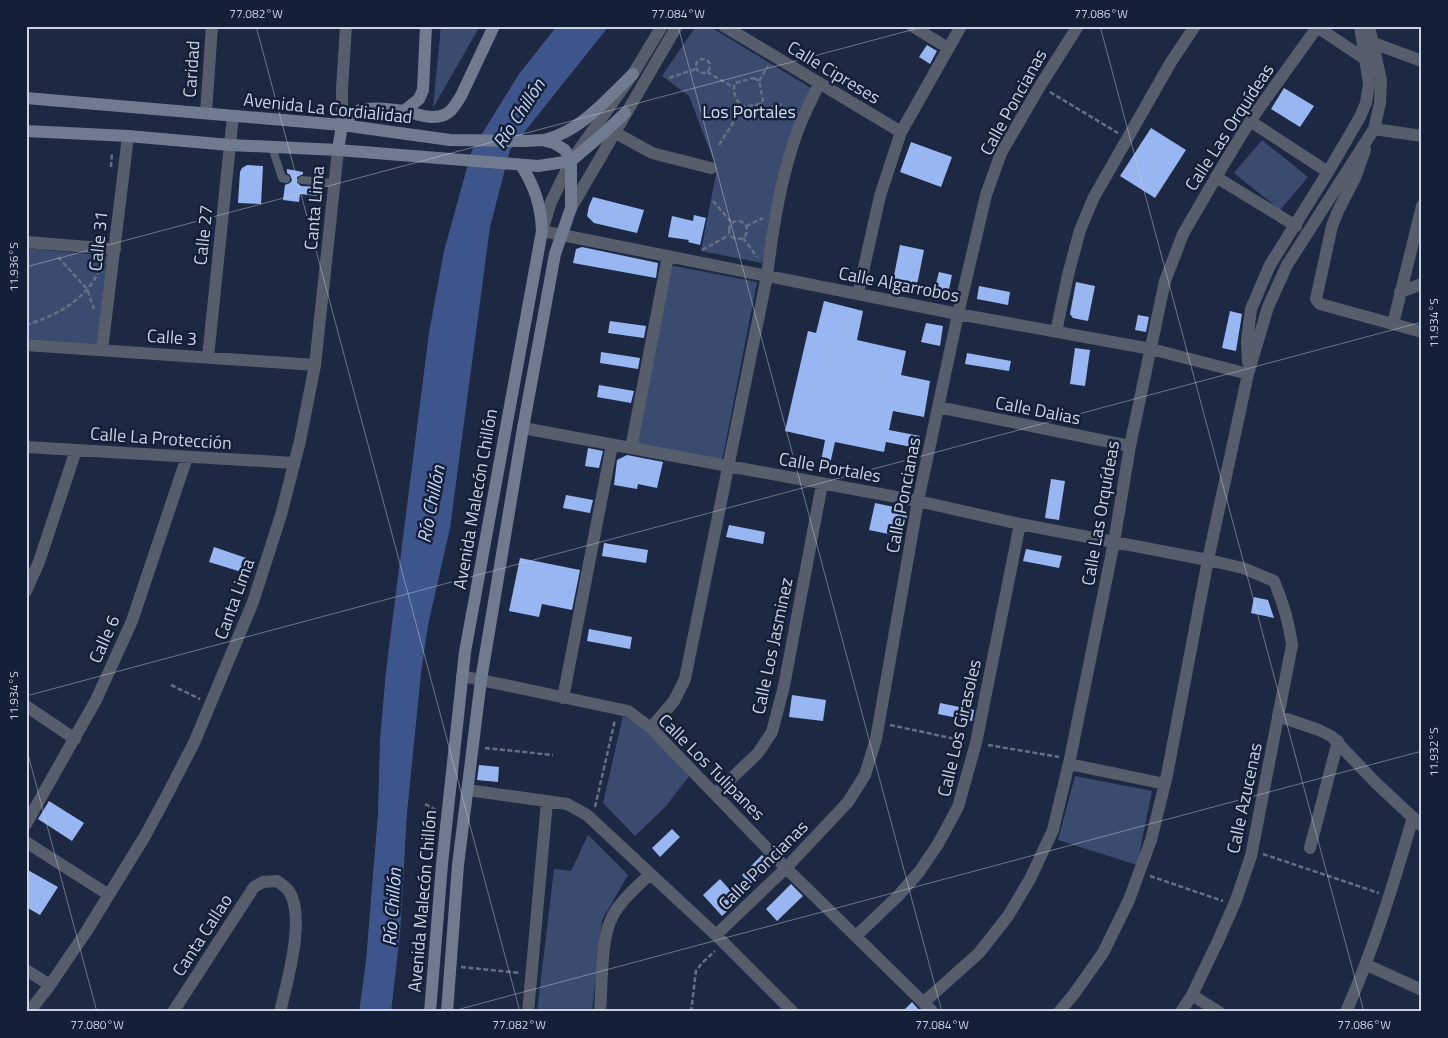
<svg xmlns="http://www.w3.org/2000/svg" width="1448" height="1038" font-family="'Titillium Web',sans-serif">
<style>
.green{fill:#3a4b6f}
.water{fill:#3d558b}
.building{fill:#98b6f2}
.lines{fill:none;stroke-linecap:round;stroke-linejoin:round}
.path{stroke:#657085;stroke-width:2.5;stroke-dasharray:5 2.5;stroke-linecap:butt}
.service{stroke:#575e6b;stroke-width:8}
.minor{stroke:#575e6b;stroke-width:12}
.tertiary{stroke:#575e6b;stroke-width:12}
.secondary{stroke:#717b8f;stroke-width:12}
.ticks{fill:none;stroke:#cad2e3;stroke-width:1;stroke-opacity:0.45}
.labels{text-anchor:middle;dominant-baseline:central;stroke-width:5;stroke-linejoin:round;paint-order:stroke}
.street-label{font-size:18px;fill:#cad2e3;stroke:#141f38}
.park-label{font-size:18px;fill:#d6dff0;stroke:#141f38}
.water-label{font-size:19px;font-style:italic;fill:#c5d5f6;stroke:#141f38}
.neatline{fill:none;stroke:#cad2e3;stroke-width:2}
.ticks-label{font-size:12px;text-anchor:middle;fill:#cad2e3}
</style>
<rect width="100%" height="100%" fill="#1d2942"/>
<path class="green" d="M441,26h39l-47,82z
M696,26h13l102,62 -38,127 -11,48 -61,-12 15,-77 -1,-10 -26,-68 -27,-20z
M1262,140l46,37 -28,33 -46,-37z
M26,248l82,8 -11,88 -71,-5z
M669,265l88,17 -35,179 -88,-16z
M623,716l28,17 39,42 -24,31 -31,30 -32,-33z
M1075,776l77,15 -15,74 -79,-25z
M588,835l40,40 -26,45 -10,92h-55l17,-143 17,2z"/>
<path class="water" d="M557,26h52l-99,124 -20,77 -40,301 -22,97 -7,48 -14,140 -7,121 -9,78h-32l7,-51 12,-147 2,-74 6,-69 43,-338 15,-82 28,-101 47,-76z"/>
<path class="building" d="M927,45l10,6 -7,13 -11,-7z
M1284,88l30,18 -14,21 -29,-18z
M1151,128l35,22 -31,48 -35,-22z
M911,142l41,15 -11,30 -41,-15z
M247,165l16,1 -2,38 -23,-1 2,-31 2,-4z
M287,169l16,3v2l-6,3v6l4,3 17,1 -1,9 -17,-2 -1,8 -16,-2 2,-15 5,-2 2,-3 -2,-5 -3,-2z
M593,197l51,13 -7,23 -43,-10 -7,-7 2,-10z
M694,215l12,3 -6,27 -12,-3 1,-2 -21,-3 4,-21 21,5z
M900,245l24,5 -7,35 -24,-4z
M582,247l76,16 -2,15 -83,-15 3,-14z
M939,272l13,3 -4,19 -14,-3z
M1076,282l19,4 -7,35 -15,-3 -3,-4z
M979,286l31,6 -2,13 -31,-6z
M824,301l39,10 -6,29 49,11 -5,24 29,6 -6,36 -31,-6 -4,19 31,6 -3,12 -31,-6 -2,10 -49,-10 -6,26 -9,-1 5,-27 -40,-9 23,-100 8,2z
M1230,311l12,3 -6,37 -14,-3z
M1138,315l11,2 -3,15 -11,-2z
M610,321l36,5 -2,12 -36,-5z
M926,323l17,3 -3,20 -19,-4z
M1075,348l15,2 -5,36 -15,-2z
M601,352l39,6 -2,11 -38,-6z
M967,353l44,8 -2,10 -44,-7z
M599,385l35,6 -3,12 -34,-6z
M588,448l15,3 -4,17 -14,-2z
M627,455l36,7 -6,26 -19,-4 -1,5 -23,-4 3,-25z
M1051,479l14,2 -6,39 -14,-2z
M566,495l27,5 -3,13 -27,-5z
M875,503l33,7 -5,27 -34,-7z
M729,525l36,7 -2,12 -37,-7z
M604,543l44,7 -2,13 -44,-7z
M214,547l38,13 -4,14 -39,-12z
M1026,549l36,7 -3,12 -36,-7z
M520,558l60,12 -8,40 -30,-6 -3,13 -30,-6z
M1254,597l14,3 6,18 -23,-5z
M589,629l43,8 -2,12 -43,-8z
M792,695l34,5 -3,21 -34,-4z
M940,703l34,7 -2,11 -34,-7z
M479,765l20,2 -1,15 -21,-2z
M49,801l35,22 -12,18 -34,-22z
M672,829l8,8 -20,20 -8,-9z
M762,855l9,9 -21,20 -8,-9z
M26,869l32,18 -18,28 -14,-8z
M720,879l19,21 -17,16 -19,-21z
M791,884l12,12 -26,25 -11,-12z
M912,1002l7,8 -1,2h-16z"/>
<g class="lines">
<path class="path" d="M696 66a7 7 0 1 1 14 0a7 7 0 1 1-14 0Z
M707,72l26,15
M669,78l27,-9
M754,78l5,3 4,19 -3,4 -17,3c-7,-5 -11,-17 -8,-24z
M759,81l9,-15
M1050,92l68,41
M772 110a6 6 0 1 1 12 0a6 6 0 1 1-12 0Z
M760,104l12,6
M719,145l24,-38
M111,167l1,-15
M713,201l19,22
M729 230a9 9 0 1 1 18 0a9 9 0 1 1-18 0Z
M746,226l17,-8
M743,238l14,19
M702,250l27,-15
M58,257l29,32 7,20
M26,325c29,-9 58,-24 72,-52
M171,685l29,14
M890,725l75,16
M988,745l71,12
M485,748l68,7
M425,804l11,6
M595,807l20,-87
M1263,854l116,39
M1150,876l73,25
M461,967l59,6
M691,1012l5,-41 6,-8 13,-12"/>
<path class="service" d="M272,147l10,31 4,1
M302,180l31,3"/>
<path class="minor" d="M724,26l177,106
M912,26l36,22
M1317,27l48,32
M1373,43l49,18
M206,113l6,-87
M1250,121l78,51
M342,125v-36l4,-63
M1374,129l48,7
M614,132l38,21 59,15
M1365,150l-10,28 -17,33 -6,15 -16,73 4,5 102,28
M1216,177l80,49
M542,231l416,83 193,35 97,25
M26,242l89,7
M1400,292l22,-8
M858,294l22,-98 21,-64 60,-106
M1393,324l29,-118
M1056,332l12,-57 12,-45 14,-33 77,-135 24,-36
M26,345l289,20
M102,350l26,-214
M208,357l25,-241
M1248,362l-1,-21 4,-32 19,-44 58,-93 32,-55 6,-14 3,-19 -9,-58
M938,407l192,39
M523,428l395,73 102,23 188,36 35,8 31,13c9,21 15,41 18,64l-41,211 -15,44 -18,41 -26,54 -11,17
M26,447l268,16
M631,448l37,-192
M26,591l13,-29 37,-112
M462,676l166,35 23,17 135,140 147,144
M563,698l49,-253
M26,706l49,33
M1278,716l41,14 12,6 45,47 46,43
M651,728l23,-27 11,-22 82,-403c6,-49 14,-100 31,-146 6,-16 14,-31 21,-46
M1069,764l96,20
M468,790l99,14 20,11 129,120 77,77
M715,794l43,-41 14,-21 12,-46 38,-202
M26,824l70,-124 36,-79 55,-164
M1310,848l28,-107
M716,935l70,-67 62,-66 17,-27 11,-36 42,-238 40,-187 28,-119 15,-42 39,-67 38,-60
M856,936l42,-40 21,-24 19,-28 20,-37 18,-64 44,-219
M1367,965l55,25
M26,970l24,15
M1192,995l27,17
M924,1002l55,-49 29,-37 22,-37 23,-49 17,-71 44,-217 16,-96 35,-165 18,-47 39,-67 28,-46 68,-95
M173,1012l81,-125 9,-5 14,-1c4,3 9,6 12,10 17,27 -2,91 -9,121
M528,1012l19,-210
M600,1012c2,-24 1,-69 10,-90 7,-19 26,-34 40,-48
M1059,1012l15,-18 29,-41 26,-53 22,-60 16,-65 41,-215 40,-186 20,-67 19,-42 87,-136 6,-26 1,-23 -12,-54
M1346,1012c28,-64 48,-129 67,-195"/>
<path class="tertiary" d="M571,208l106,-182
M542,231l9,-29 20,-41 62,-87 29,-48
M26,842l83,53
M29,1012l21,-27 36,-53 59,-96 22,-41 27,-52 59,-141 28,-87 19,-74 15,-76 23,-215"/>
<path class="secondary" d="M26,98l316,27 108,15 76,1 16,-1 12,3 11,7 6,11v47l-16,46 -32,174 -42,252 -23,185 -11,147
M404,111l15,-12 4,-9 3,-64
M342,125c5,-6 10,-12 18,-15 13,-3 31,-1 44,1 13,3 29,10 42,3 7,-3 11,-12 15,-18l33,-70
M26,131l102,5 102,9 108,5 200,16 33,-5 34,-29 20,-19
M544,140c36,-8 63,-41 89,-66
M338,150l4,-25
M430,1012l12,-148 23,-212 77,-421c-1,-25 -7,-44 -21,-66"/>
</g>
<path class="ticks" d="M256,26l264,986M678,26l264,986M1100,26l264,986M26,267l900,-241M26,696l1396,-374M26,747l71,265M449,1012l973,-261"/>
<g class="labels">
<g class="street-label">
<text transform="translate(191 69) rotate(-86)">Caridad</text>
<text transform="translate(834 72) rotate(31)">Calle Cipreses</text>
<text transform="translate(1013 102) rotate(-61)">Calle Poncianas</text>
<text transform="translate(328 108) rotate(6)">Avenida La Cordialidad</text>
<text transform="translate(1229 127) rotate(-57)">Calle Las Orquídeas</text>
<text transform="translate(314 208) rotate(-85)">Canta Lima</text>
<text transform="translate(203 235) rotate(-84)">Calle 27</text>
<text transform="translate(98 241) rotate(-84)">Calle 31</text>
<text transform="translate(899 284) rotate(11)">Calle Algarrobos</text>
<text transform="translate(172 337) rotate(4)">Calle 3</text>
<text transform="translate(1038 410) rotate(11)">Calle Dalias</text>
<text transform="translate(161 438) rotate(4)">Calle La Protección</text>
<text transform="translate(830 467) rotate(10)">Calle Portales</text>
<text transform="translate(903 495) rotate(-79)">Calle Poncianas</text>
<text transform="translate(475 499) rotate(-80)">Avenida Malecón Chillón</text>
<text transform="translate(1100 513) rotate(-80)">Calle Las Orquídeas</text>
<text transform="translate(234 599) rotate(-70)">Canta Lima</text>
<text transform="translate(104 639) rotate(-66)">Calle 6</text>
<text transform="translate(772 646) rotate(-78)">Calle Los Jasminez</text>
<text transform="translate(959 728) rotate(-77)">Calle Los Girasoles</text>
<text transform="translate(712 767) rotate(45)">Calle Los Tulipanes</text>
<text transform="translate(1244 798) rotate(-78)">Calle Azucenas</text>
<text transform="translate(763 865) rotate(-45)">Calle Poncianas</text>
<text transform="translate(422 901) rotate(-85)">Avenida Malecón Chillón</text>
<text transform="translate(202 935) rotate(-57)">Canta Callao</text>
</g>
<g class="park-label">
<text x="749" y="111">Los Portales</text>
</g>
<g class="water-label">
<text transform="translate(518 113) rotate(-57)">Río Chillón</text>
<text transform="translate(430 504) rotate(-79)">Río Chillón</text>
<text transform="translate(391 907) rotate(-86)">Río Chillón</text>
</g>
</g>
<rect width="1448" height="1038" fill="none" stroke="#141f38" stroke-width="55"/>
<rect x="28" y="28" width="1392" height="982" class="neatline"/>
<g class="ticks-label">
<text x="256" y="18">77.082°W</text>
<text x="678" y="18">77.084°W</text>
<text x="1101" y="18">77.086°W</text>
<text transform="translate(14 267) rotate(-90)" y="4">11.936°S</text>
<text transform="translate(1434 323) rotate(-90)" y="4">11.934°S</text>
<text transform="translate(14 696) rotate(-90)" y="4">11.934°S</text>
<text transform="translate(1434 752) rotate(-90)" y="4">11.932°S</text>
<text x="97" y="1029">77.080°W</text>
<text x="519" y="1029">77.082°W</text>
<text x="942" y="1029">77.084°W</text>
<text x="1364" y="1029">77.086°W</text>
</g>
</svg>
